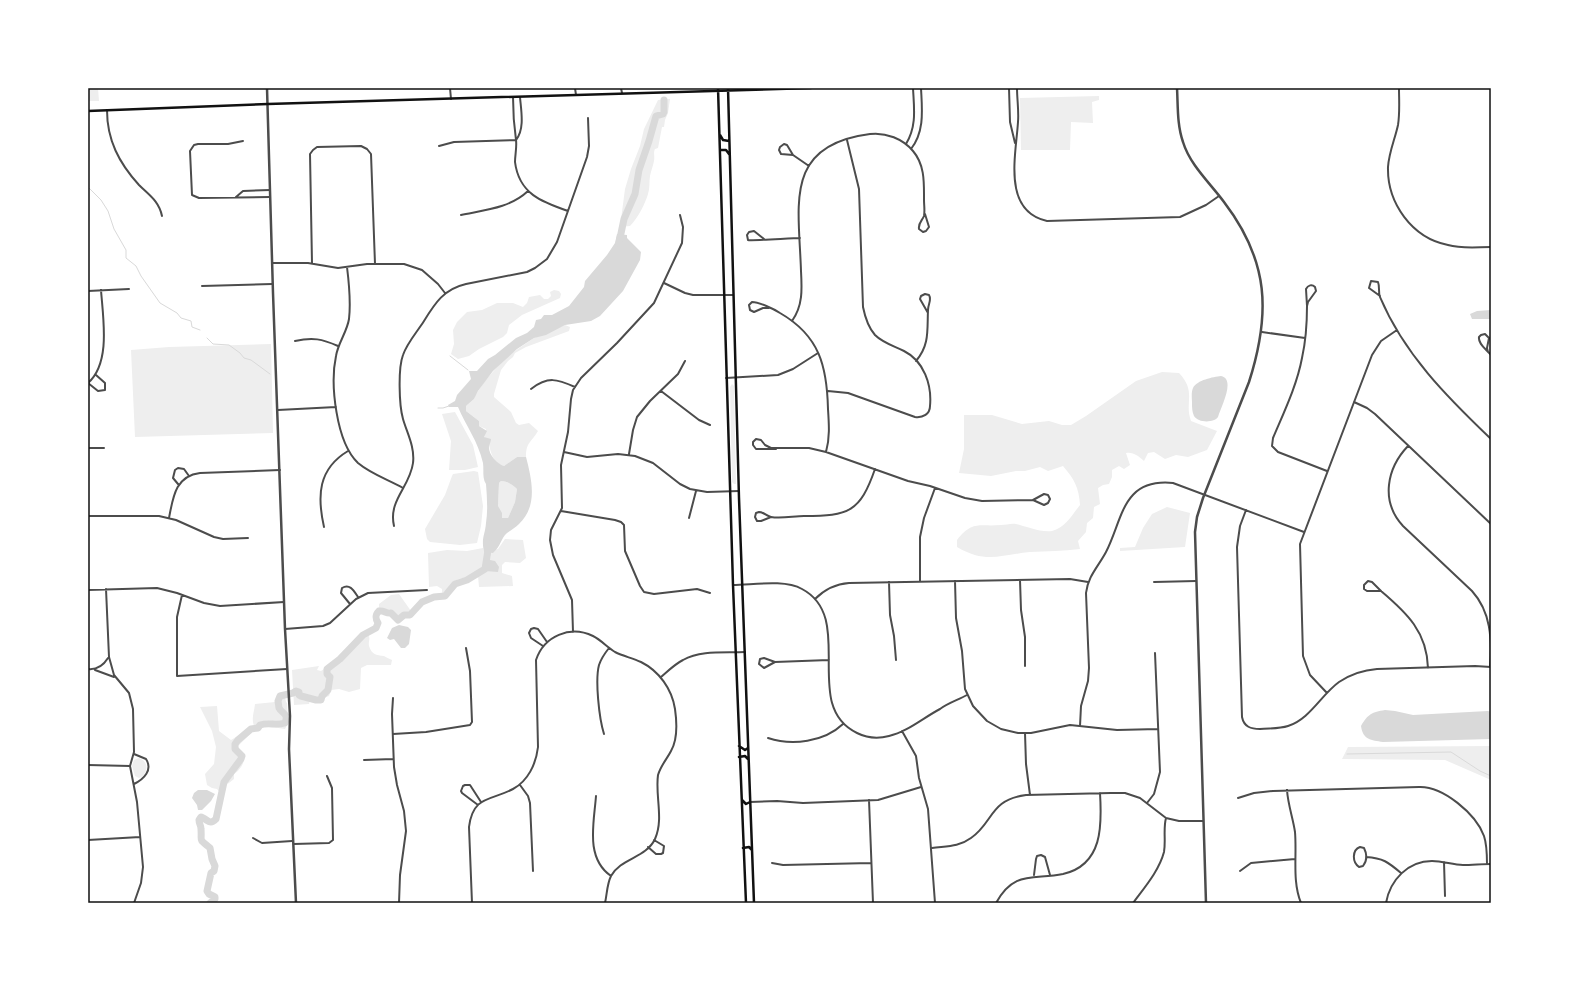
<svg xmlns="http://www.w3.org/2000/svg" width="1579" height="991" font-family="'Times New Roman',serif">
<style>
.green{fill:#eee}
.water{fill:#d9d9d9;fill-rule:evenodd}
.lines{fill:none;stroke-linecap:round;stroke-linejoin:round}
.stream{stroke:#d9d9d9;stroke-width:1}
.river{stroke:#d9d9d9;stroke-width:7}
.minor{stroke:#4c4c4c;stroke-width:2}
.tertiary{stroke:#4c4c4c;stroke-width:2.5}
.secondary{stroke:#111;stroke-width:2.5}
.neatline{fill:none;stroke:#111;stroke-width:1.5}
</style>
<rect width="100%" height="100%" fill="#fff"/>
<path class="green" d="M88,88h10l1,13h-11z
M1099,96v4l-7,2 1,21 -22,-1 -1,28h-49l-1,-52z
M670,99l-2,14 -3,7 -1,7h-2l-4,21 -3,1c-2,4 0,7 -1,12 -1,5 -3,10 -4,15 -1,6 0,12 -2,18 -3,10 -10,24 -18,32l-10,1 5,-38 6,-20 9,-23 4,-17 14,-29z
M554,290l5,1 2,3 -1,4 -38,17 -13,10 -2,8 -4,4 -24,12 -10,7 -11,3 -7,-5 3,-10 -1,-14 4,-8 10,-10 15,-2 15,-7h16l10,4 4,-4 2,-6 11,-2 4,4h4l3,-3 -1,-4z
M565,325l5,2 -1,4 -43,16 -11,6 -2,4 -5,4 -7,9 -7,24v3l17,15 5,11 3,2 10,-2 9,8c-7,12 -12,11 -12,26h-9l-13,9c-13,-4 -13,-16 -17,-27l-3,-2 2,-8 -7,-3v-5l-13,-10v-5l8,-7 1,-3 9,-14 22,-25 28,-19z
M271,344l2,89 -138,4 -4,-87 38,-3z
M1162,372l17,1c18,19 5,29 12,48l26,10 -10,19 -19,7 -12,-2 -11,4 -11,-7 -6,1 -4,8c-6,-5 -10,-9 -18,-8l4,12 -6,4 -5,-3 -7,4v7l-3,7 -6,1 -5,3 2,16 -6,3 -1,11 -6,5 -1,9 -8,9 2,8c-17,2 -33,2 -50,3 -30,3 -44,12 -73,-5v-7c16,-20 22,-13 44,-15 5,0 10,-2 15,-1 9,2 26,9 36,7 13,-3 20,-16 28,-26 -1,-18 -6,-26 -17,-39l-15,5 -8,-4 -15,4h-9l-25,5 -32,-3 5,-24v-34h28l30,9 27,-3 13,4h9l15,-9 50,-35z
M732,384l2,2 2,95v3h-2l-2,-2 -2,-95z
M455,412l18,33 5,22 -13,3h-16l2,-29 -9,-27z
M474,471l4,1 5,34 -2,20 -4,17 -17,2 -30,-3 -3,-3 -2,-10 20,-34 7,-19 1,-2z
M501,481c6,0 12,4 16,8l-2,13 -7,16h-6l-4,-12 1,-23z
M1167,507l23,6 -5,34 -65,4v-3l15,-1 8,-19 9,-14z
M505,539l18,1 3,18 -6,5 -15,-1 -3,3v8l10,3 1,10 -34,1 -1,-11 -6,-1c-6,3 -14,3 -19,7 -4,4 -7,9 -11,12v-5l-5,-3 -8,1 -1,-34 19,-3 20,1 16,-3 1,4 14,-3z
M399,594l12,17 -14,5 -4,-4 -14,-2v-6l12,-9z
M370,629l-2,5c3,5 0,7 1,12 3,9 7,9 15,10 2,1 5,3 8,4l-1,5h-24l-6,3 -1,21 -11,3 -10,-3 -8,1 -2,6 -3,1 -5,6h-6l-5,-3 -1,4 -15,1 -2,-35 27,-4 -2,4 4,1c14,-8 36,-38 49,-42z
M282,692h2l2,10 1,1 1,20 -3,6 -20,-3 -9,4c-6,-10 -2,-16 -1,-26l20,-2 3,-6z
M217,706l2,25 12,9 20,-12 2,3 -15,15c1,4 4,6 5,9 4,6 -4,16 -9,19v5l-9,7 -2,10 -6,-7 -5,-1 -5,-3 -2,-11 9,-10 2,-17 -4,-16 -12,-24z
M1491,746v34l-46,-20 -103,-1 6,-12z
M139,758c11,4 9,16 0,20l-4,-2 -3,-10 2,-6z"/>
<path class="water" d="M617,234l10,1v3l14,14 -1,8 -17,31 -23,25 -9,5 -26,4 -19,10 -12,3 -17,11 -24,22 -15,20 -4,8 -8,7v5l13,10v5l8,5 -3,6 7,2c0,2 -1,4 -2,7 -1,8 8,18 15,20l13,-9h9c6,23 12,49 -7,67 -4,4 -8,6 -12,9 -6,5 -6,13 -14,20l-9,-1c-3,-15 1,-16 2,-29 2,-13 1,-26 0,-39 -4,-6 -2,-14 -3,-21 -5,-22 -17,-37 -25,-56h-9l-1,-2 7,-4 2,-6 14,-16 -2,-8h8l11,-12 7,-4 21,-17 11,-5 7,-6 2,-7 5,-1 3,-4h8l17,-9 15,-19 1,-6 22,-26 8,-12zM501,481c6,0 12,4 16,8l-2,13 -7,16h-6v-5l-4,-7 1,-23z
M1491,310v9h-19l-2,-5 7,-3z
M1221,376c15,3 0,31 -3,41 -4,6 -20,6 -24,-1 -2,-4 -2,-9 -2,-13 0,-4 -1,-11 1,-15 4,-8 20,-11 28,-12z
M485,559l10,2 4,6 -1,5 -13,-1 -3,-2z
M399,625l9,2 3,3 -2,14 -4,4h-4l-7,-9 -4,1 -3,-2 5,-10z
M1385,710l10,1 18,4 75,-4 3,1v27l-108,3c-12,-2 -20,-2 -22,-16 7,-12 11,-14 24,-16z
M198,790h9l8,4 -4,7 -9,9h-4l-1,-5 -5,-7 2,-5z"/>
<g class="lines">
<path class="stream" d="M88,187l13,13 7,11 6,18 12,21v8l10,8 5,10 19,27 17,10 4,5 10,3 1,6 8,3
M207,338l6,6 16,1 11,8 4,5 7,2 19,14
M450,356l18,14
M438,408h5l6,-2
M1347,754l104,-2 29,19 11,5"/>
<path class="river" d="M619,243l5,-24 11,-25 4,-24 10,-29 7,-25 7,-2 1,-2v-12
M210,903l5,-4v-2l-6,-3 -2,-3 4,-18 3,-2 1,-5 -3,-7 -2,-11c-12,-10 -8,-5 -9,-19 0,-4 -2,-5 -2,-9l2,-3 2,1c6,3 7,7 13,1l8,-37 17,-23 1,-3 -7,-7v-5l3,-4 13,-11 7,-1 2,-3c9,-3 15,1 25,-2 4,-10 -3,-9 -6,-15l-1,-7 2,-5 13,-3 3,-2 3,1v3l2,1 15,4h5l1,-4 6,-6 2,-13 -3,-3v-5l13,-10 23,-24 13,-7 2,-5c-3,-5 -3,-8 1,-12 5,-1 7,3 12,2l7,7 6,-5h6l12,-13 12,-5 11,-1 10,-12 12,-4 18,-11 3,-19 3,-6"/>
<path class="minor" d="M450,88l1,11
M575,88l1,7
M621,88l1,5
M1009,88l1,34 5,21
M1017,88c0,11 2,23 1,34 -2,33 -16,89 29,99l133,-4 26,-12 13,-9
M1399,88c0,12 1,25 -1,37 -3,14 -9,27 -10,42 -1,36 24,71 60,78 14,4 29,2 43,2
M513,97c0,15 1,29 3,43 1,7 -1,15 -1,22 4,32 27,40 53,49
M107,110c0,30 12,53 32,75 10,10 20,16 23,31
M516,140c9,-11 5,-30 4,-43
M243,141l-15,3h-30l-4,1 -4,6 2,44 7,3 71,-1
M906,144c11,-18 8,-36 7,-56
M439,146l15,-4 62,-2
M911,149c14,-18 11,-40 10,-61
M793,155l-12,-1 -2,-4 1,-3 4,-3 3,1 6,10 16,11
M236,197l7,-6 27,-1
M461,215c24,-5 49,-7 67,-24
M764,239l-10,-8 -5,1 -2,3 1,5c3,1 44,-2 52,-2
M272,263h36l30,5 29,-4h37l18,6 16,14 7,9
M312,263l-2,-109 3,-4 4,-3 44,-1 6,3 4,5 4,110
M347,267c2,16 4,35 2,52 -2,13 -11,24 -13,37 -6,28 0,86 22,107 13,11 31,17 45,25
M664,283l21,10 8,2h40
M202,286l70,-2
M88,291l41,-2
M1380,296l-11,-8 2,-7 7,1c2,5 0,10 2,15 24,57 67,100 111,142
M1307,306l-1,-17c2,-4 6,-5 9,-2l1,4 -8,11 -1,4c0,17 -1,34 -5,52 -5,27 -18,54 -29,80l-1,8 6,6 49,19
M769,308h-6l-9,4 -4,-2 -1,-5 3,-3c7,0 22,7 28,11 40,23 47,54 48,96 1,15 2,29 -2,43
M792,321c11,-15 10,-32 9,-50 -2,-66 -18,-126 69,-137 16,-2 33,5 43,17 12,14 11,32 11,49 0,5 1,11 0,16 -2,5 -6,7 -5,13l4,3 3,-1 3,-4 -4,-13
M1262,332l43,6
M295,341c18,-4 27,-2 43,5
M1488,352l-1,-4 2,-10 -4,-4 -4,1 -2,2c-1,7 7,12 11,17l1,1
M916,361c14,-16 11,-32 12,-51 0,-6 4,-10 1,-15l-4,-1 -4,2 -1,3 8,14
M726,378l52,-3 15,-6 25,-16
M88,383c23,-20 15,-65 13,-93
M88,383l10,8 7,-1v-7l-9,-8
M531,389c17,-13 26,-10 44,-2
M661,391l38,29 11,5
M828,391l20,2 67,24c8,1 15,-3 15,-11 2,-21 -6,-45 -26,-55 -10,-5 -21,-8 -29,-16 -7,-8 -10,-18 -12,-28l-4,-118 -12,-49
M1354,402l13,6 8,6 116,110
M278,410l58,-3
M1408,446c-21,22 -28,55 -5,80l69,65c19,21 20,48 18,75
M88,448h16
M776,449h-20l-3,-4v-3l3,-3 5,1 4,5 6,3h38l17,4 82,29 22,5 35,12 17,3 51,-1 11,5 4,-2 2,-4 -2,-4 -4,-1 -11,6
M564,452l23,5 31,-3 17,2 18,7 27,21 10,5 17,3 32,-1
M629,454l4,-24 4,-13 13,-16 28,-27 7,-13
M178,484l-5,-6 2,-8 3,-2 6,1 5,7
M1246,510l-6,16 -3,21 5,170c2,10 9,12 18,12 9,-1 19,0 28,-3 22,-7 33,-31 51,-44 12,-8 25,-12 38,-13l98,-3 16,1
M561,511l54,9 6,2 3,3 1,26 15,35 4,6 10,2 43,-5 13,4
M88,516h71l17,4 38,17 9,2 25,-1
M771,517l-10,4h-4l-2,-4 1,-4 3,-1c5,0 7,4 12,5 10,2 23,-1 33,-1 45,0 56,-4 71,-47
M169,518c4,-20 6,-42 31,-45l80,-3
M689,518l7,-27
M394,526c-6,-26 16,-39 19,-63 2,-16 -6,-30 -10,-44 -4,-14 -5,-51 0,-64 4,-12 14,-23 21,-34 11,-18 20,-32 42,-37l61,-12 8,-4 12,-9 10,-17 30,-85 2,-11 -1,-28
M324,527c-7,-31 -6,-58 24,-76
M1020,580l1,30 4,27v29
M920,581v-44l4,-19 11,-30
M955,581l1,37 6,33 3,38 8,17 14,15 14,8 17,4h13l39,-8 47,5 41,-1
M889,582l1,33 4,21 2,24
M1154,582l42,-1
M733,585c19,0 51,-6 69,4 55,29 -2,117 55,144 10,5 21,6 32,3 18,-4 34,-18 51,-27 8,-6 18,-9 27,-14
M106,589l3,68 5,18 15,18 4,16 1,43 -4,14 7,36 6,65 -2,16 -7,20
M88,590l69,-2 20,5 27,10 16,3 64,-4
M1381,591l-9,-9 -4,-1 -4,4v4l3,2h14c26,22 46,41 47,77
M182,595l-5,22v59l110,-7
M815,599c10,-10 20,-15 34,-16l221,-4 18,3
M350,604l-9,-11 1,-5c8,-5 12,3 16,9
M285,629l38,-3 7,-3 26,-24 12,-6 59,-3
M573,632l-1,-32 -19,-45 -3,-15 1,-10 11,-22 -1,-43 7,-33 3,-33 2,-9 8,-12 36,-35 37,-40 28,-60 1,-16 -3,-12
M543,646l-12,-8 -2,-5 2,-4 3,-1 4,1 9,13
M775,662l-11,6 -5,-4 1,-5 4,-1 11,4 54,-2
M88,669c9,1 15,-3 20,-11
M95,670l19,7
M661,677c7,-6 14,-13 22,-17 18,-10 41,-7 62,-8
M1327,693l-17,-18 -7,-19 -3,-112 72,-189 9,-14 16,-11
M393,698l-1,16 2,53 3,18 7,26 2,20 -6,44 -1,28
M1080,726l1,-20 7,-25 1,-13 -3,-75c2,-17 12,-26 20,-41 17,-33 16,-74 67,-69l131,49
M902,731l14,25 3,22 9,31 7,94
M1025,733l1,31 4,31
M393,734l33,-2 44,-7 2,-3 -2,-51 -4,-23
M604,734c-5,-16 -9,-54 -5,-69 2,-6 6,-12 10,-17
M768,738c24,8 56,4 75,-14
M364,760l29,-1
M88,765l42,1
M134,784c10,-5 19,-14 12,-25l-12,-5
M520,785l8,11 2,7 3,68
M1287,790c1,15 6,28 8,42 2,24 -3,49 6,71
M596,796c-2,27 -11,62 15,80
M1238,798l16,-5 19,-2 146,-4c24,-1 57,27 65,49 3,9 3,19 3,28
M869,800l4,103
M750,802l27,-1 26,2 75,-3 43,-13
M1147,803l7,-9 6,-22 -5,-119
M478,805l-16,-12 -1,-2 2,-5 2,-1h5l11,17
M253,838l9,5 30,-2
M88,840l52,-3
M294,844l35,-1 4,-3 -1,-52 -5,-12
M648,847l8,7h5l2,-1 1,-7 -10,-6
M1360,847l4,1c3,6 3,13 -1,18l-4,1c-7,-5 -7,-17 1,-20z
M932,848c14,-2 27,-1 39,-10 23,-16 18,-38 55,-43l85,-2h14l15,5 26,20 13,3h24
M1366,857c17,1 22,5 35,16
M1444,862l1,34
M772,863l11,2 88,-2
M1240,871l11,-8 44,-4
M1034,875l2,-16 1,-3 4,-1 4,2 5,18
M472,903l-3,-76c4,-32 22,-26 44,-38 15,-8 23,-25 25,-42l-2,-87c8,-24 34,-35 57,-24 8,4 14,11 22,16 8,4 17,6 26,10 18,9 31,27 34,47 2,14 3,30 -4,42 -4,8 -10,14 -13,24 -3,21 6,44 -3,64 -9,19 -34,19 -44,37 -4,8 -4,18 -6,27
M996,903c18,-33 37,-23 67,-29 40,-9 39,-49 37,-81
M1133,903c11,-15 26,-32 31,-51 2,-11 -1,-23 2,-34
M1386,903c4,-23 22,-42 46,-42 11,0 21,4 31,4 9,0 19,-1 28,-1"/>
<path class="tertiary" d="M267,88l6,205 12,336 5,87 -1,33 7,154
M1177,88c1,18 0,37 6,54 7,23 27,41 41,60 45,59 47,111 25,180l-46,116 -6,19 -2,15 11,371"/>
<path class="secondary" d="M718,88l15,497 13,318
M728,88l11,410 15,405
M88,111l180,-7 543,-16
M720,135l3,5 6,1
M720,150h6l3,4
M739,746l6,4 3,-2
M739,757l6,-1 3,3
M742,800l4,4 4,-2
M743,848l6,-1 3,3"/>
</g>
<rect width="1579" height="991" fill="none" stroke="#ffffff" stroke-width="178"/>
<rect x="89" y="89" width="1401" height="813" class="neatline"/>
</svg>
